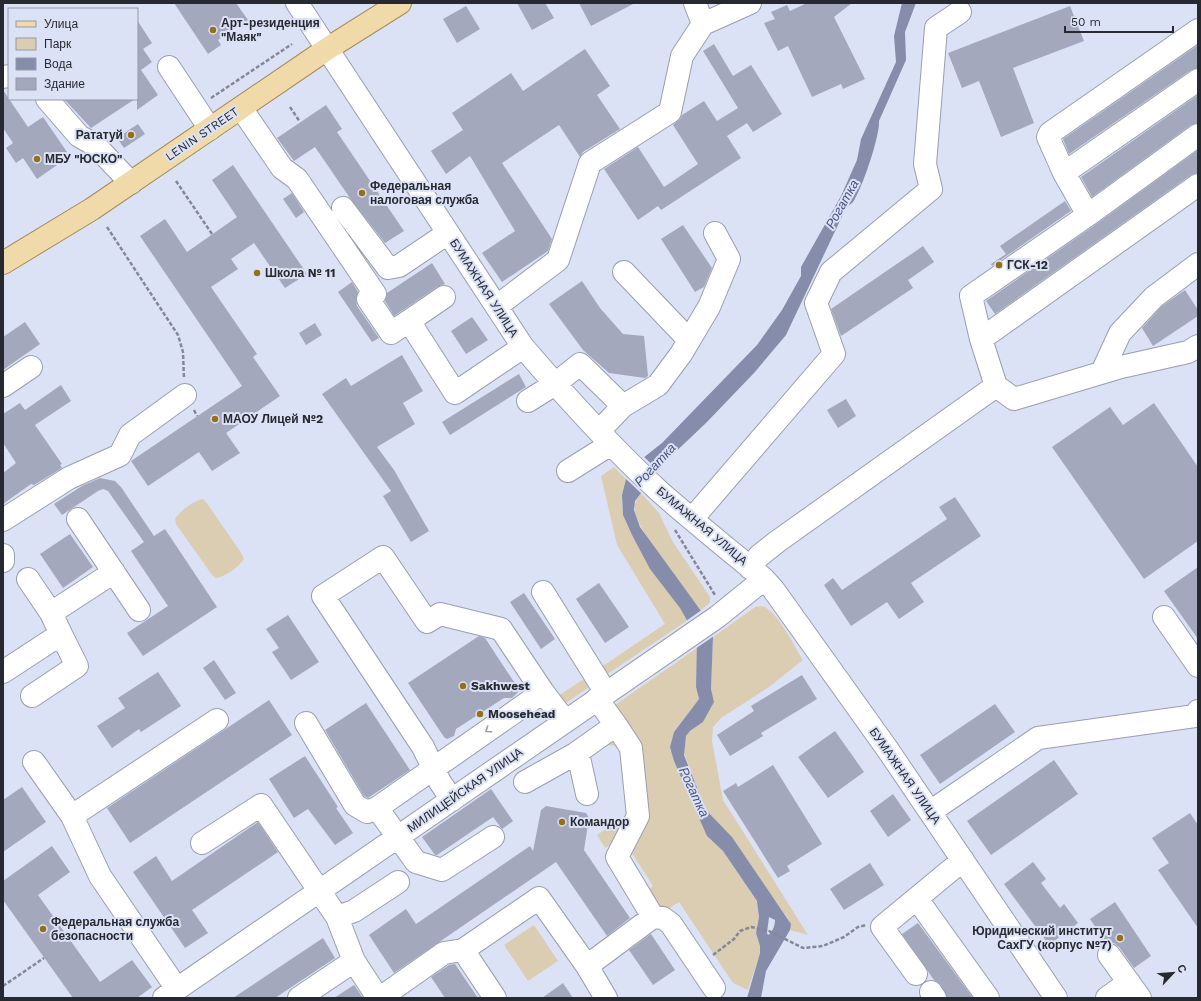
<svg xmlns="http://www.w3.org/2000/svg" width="1201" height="1001" font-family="'Work Sans',sans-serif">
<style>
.green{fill:#dacdb1}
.water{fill:#868daa;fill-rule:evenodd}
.pier{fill:#dce2f6}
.building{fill:#a3a8bc}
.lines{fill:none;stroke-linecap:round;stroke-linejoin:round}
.minor-casing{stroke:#999eb1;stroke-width:24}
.major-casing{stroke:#a48c59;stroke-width:24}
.path{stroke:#848896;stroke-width:2.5;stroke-dasharray:4 2;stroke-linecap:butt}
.minor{stroke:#fff;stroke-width:22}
.major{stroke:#f1daa9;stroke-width:22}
.oneway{stroke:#9e9fa2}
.poi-dot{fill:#947119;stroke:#dce2f6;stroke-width:1.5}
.labels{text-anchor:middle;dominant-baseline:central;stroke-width:4;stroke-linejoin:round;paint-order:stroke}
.poi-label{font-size:12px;font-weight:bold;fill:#272931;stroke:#dce2f6;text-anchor:start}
.street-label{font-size:12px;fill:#272931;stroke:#dce2f6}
.water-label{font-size:13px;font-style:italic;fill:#48527f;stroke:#dce2f6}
</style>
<rect width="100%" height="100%" fill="#dce2f6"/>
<path class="green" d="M614,467l12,12 -4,16 1,20 9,20 56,85 -82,55 -9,-5 68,-46 -48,-79 -16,-69z
M641,493l18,20 14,29 37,55v6l-9,7c-15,-20 -64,-78 -66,-100 -1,-7 2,-11 6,-17z
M203,499l3,3 36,52 2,5c-5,8 -19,18 -28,19l-4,-3 -36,-51 -1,-5c5,-8 18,-18 28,-20z
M762,606c15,4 32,40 41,54l-34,27 -48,31 -8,9 -1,14 11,59 85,135 -18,-5 -1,-10 -24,-33 -33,-50 -26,-27 -22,-57v-12l4,-8 15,-11 11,-20 -3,-13 2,-52 42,-30z
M697,648l-1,39 3,12 -25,33 -4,15 39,91 14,13 35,52 1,14 -3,16 4,13v7l-12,37 -15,-7 -54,-81 -14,9 -21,-17 9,-8 -23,-36 10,-19 -25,-126z
M590,675l1,11 -27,18 -9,-6z
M607,742h11l4,5 9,71 -15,23 -11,7 -8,-13 31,-21 -8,-68 -13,-1z
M534,925l24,36 -30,20 -24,-36z"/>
<path class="water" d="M902,3h14l-11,29 1,28 -27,61c1,15 -17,68 -26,81 -2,2 -5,4 -7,6l-60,127 -32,38 -48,50 -39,37 -32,41 -1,9 6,17 64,88 9,22 -2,52 3,13 -11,20 -13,9 -4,5 -2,19 22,55 26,27 59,87 -1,6 -24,41 -5,27h-14l13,-45v-7l-4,-13 3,-16 -2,-16 -34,-50 -16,-15 -33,-75 -4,-14 4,-15 25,-33 -3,-12 1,-49 -17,-30 -30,-39 -18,-34 -9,-20 -1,-20 4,-16 17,-21 19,-15 95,-98 25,-35 19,-34v-9l40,-71 16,-36 4,-21 35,-77 -2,-26zM769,917l6,3c0,5 -2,12 -7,15l-1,-2z"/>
<path class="pier" d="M643,456l17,16 -17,23 -18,-17z
M703,609l11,27 -19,13v-11l-9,-17z"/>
<path class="building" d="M174,3h62l12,17 -30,20 3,5 -13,9z
M517,3h28l9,15 -22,12z
M579,3h56l-44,23z
M807,3h45l-18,14 31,62 -22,10 -2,-5 -29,13 -24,-51 -10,5 -14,-28 11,-4 -4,-7 16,-7 3,6z
M466,6l14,23 -23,14 -14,-24z
M1070,6l14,35 -71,27 21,55 -33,14 -22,-56 -17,7 -14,-35z
M137,20l15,23 -9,6 9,13 -11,8 17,25 -21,15z
M714,44l19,32 18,-11 31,49 -29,18 -6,-9 -20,13 14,22 -80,52 -3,-4 -20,14 -34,-51 34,-22 26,40 34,-23 -25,-39 7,-6 2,-4 22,-14 13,20 21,-13 -35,-57z
M1198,45v23l-7,2 -122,84 -6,-15z
M585,49l25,37 -13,9 23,34 -37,23 -3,5 -21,-32 -57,38 50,76 -4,12 -46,31 -20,-29 33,-22 -45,-75 -24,18 -15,-23 32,-21 -11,-17 59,-40 12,18z
M3,90l25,37 15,-10 24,35 -10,7 3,4 -23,16 -14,-21 -7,5 -10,-15 7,-5 -10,-15z
M1198,95v28l-7,2 -99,72 -11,-20z
M64,99h71l-44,29z
M326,105l16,24 -5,3 67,99 -19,12 -35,-45 -35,-51 -21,14 -17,-23z
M138,124l7,10 -21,14 -7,-10z
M1198,150v23l-7,2 -196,139 -9,-13 109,-76z
M233,165l74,109 -22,14 -31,-45 -23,16 7,10 -27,18 46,67 -4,3 27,39 -54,37 14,20 -28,18 -13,-19 -51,34 -17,-25 111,-75 -102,-150 25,-17 22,33 50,-35 -25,-37z
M292,193l12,19 -8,6 -13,-19z
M1065,201l6,10 -79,55 -1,-2 15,-10 -6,-8z
M683,225l29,43 -8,19 -9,5 -34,-53z
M923,246l11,16 -26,18 5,8 -72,48 -10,-27z
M432,263l13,21 -8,3 -43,29 -9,-15 2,-8z
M582,281l18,27 23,26 21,2 4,40 -3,2 -36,-5 -26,-23 -34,-46z
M352,282l6,10 -2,8 1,6 22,32 -7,4 -34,-50z
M1185,290l13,20v6l-45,30 -11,-18 20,-22z
M472,317l16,23 -22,14 -15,-23z
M25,322l15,22 -37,26v-33z
M315,323l7,12 -16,10 -7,-12z
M402,355l21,36 -20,12 12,21 -38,23 17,23 35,61 -18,11 -28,-46 8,-5 -69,-97 24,-16 5,8z
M519,374l7,13 -76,48 -8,-13z
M61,385l10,16 -36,24 27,39 -2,1 2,3 -28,17 -3,-1 -28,20v-31l13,-10 -13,-20v-29l17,-11 5,7z
M846,399l10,17 -18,12 -11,-18z
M1154,403l44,64v74l-54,38 -92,-132 58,-40 13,18z
M100,478l15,3 6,6 33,49 11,-7 52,78 -74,49 -16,-23 41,-27 -37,-55 13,-9 -36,-51 -5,-2 -5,2 -36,24 -8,-11 28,-18z
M955,497l26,39 -70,47 13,19 -25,17 -12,-17 -36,24 -27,-41 9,-7 9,12 105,-71 -8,-12z
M70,534l23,33 -30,21 -23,-34z
M1198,567v72l-34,-48z
M599,583l30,44 -24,16 -29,-44z
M524,593l31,46 -14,10 -31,-47z
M288,615l31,47 -28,18 -19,-28 7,-4 -13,-19z
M479,636l6,2 33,50v4l-6,6h-8l-48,31 -2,7 -7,3 -3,-2 -36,-54z
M214,660l22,33 -11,7 -22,-32z
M158,672l23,34 -40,26 -2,-3 -27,19 -15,-22 28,-18 -7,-10z
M802,675l15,24 -56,34 2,3 -33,20 -13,-21 37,-24 -3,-5z
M269,700l23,35 -162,108 -23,-35z
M366,703l44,67 -42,28 -4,-2 -39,-66z
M995,704l20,28 -75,52 -20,-29z
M835,731l29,41 -36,26 -30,-41z
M305,756l33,51 -2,1 17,25 -18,12 -27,-36 -14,9 -25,-39z
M1054,760l24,34 -87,61 -24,-34z
M773,765l49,79 -35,22 3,5 -12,7 -55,-87 13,-8 2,4z
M22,787l24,35 -43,30v-52z
M491,789l22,32 -11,8 -9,-12 -56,38h-2l-13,-18z
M893,794l18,26 -23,17 -18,-26z
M546,806l40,7 3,5 -5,32 46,68 -23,18 -51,-74 -162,111 -25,-38 37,-26 10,15 114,-78 3,5 8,-41z
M1190,813l8,12v103l-40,-58 11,-7 -17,-25z
M258,822l20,30 -86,58 16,23 -23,15 -52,-76 23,-16 16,25z
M52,846l18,26 -32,23 62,87 32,-22 20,27 -15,11h-64l-70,-98v-19z
M1033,862l13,17 -5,4 19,25 4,-4 14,19 -29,22 -45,-61z
M870,863l14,22 -40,25 -14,-21z
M1115,902l36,54 -17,12 -15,-21 -5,-4h-8l-16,-24z
M918,923l55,75h-26l-6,-13 -7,-5 -32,-46z
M651,934l24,36 -22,15 -24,-35z
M323,938l12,20 -60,40h-42z
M455,964l23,34h-33l-14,-21 18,-12z
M563,983l10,15h-31z
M354,985l9,13h-29z"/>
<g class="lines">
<defs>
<path id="minor" d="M297,3l226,344c43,50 88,100 136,144 34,30 70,59 105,88l9,10 115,161 168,248
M695,3l8,21
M169,67l41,62
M3,77l6,-1
M47,99l32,37 16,9 36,38
M241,108l41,60 15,11 78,115 -7,5 23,34 18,-12
M1198,135l-110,80 -117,81 10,43 15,47 18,13 107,-32 67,-15 10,-6
M1064,173l134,-93
M343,208l45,60 11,-2 49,-33
M1088,215l-24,-42 -16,-36 2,-4 148,-103
M624,272l65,68
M444,297l-35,24 46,72 68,-46
M497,306l61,-46 32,-97 80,-51 12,-56 21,-32 47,-21
M981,339l217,-154
M1102,372l18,-39 34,-36 44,-33
M3,386l28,-19
M528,401l27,-17 25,-20 43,42 -24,25
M623,406l35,-21 23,-31 28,-47 20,-48 -14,-26
M568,471l43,-27
M78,519l61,91
M692,519l142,-165 -18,-51 15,-31 100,-83 -6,-25 11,-136 24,-16
M3,520l66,-42 51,-23 10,-20 55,-40
M3,555v6
M750,568l9,-12 19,-15 218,-155
M28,579l23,34
M543,592l63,101
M1164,617l34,49
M3,672l58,-38 -10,-21 63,-41
M32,696l45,-30 -16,-32
M306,723l49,82 12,7 10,-4 166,-116
M616,725l15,23 7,68 -21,41 36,60 10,1 8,6 43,64
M575,754l5,8 7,32
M34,762l38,54 28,60 77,113
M525,782l50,-28 41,-29 -19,-26
M452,800l-12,-18 -17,-35 -100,-151 60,-39 44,65 13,-8 61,15 42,63 22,29
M377,808l39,54 26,8 51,-33
M930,812l108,-74 157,-22 3,-5
M72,816l145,-96
M202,843l59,-38 76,112 17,44 24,37
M917,899l71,99
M337,917l17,-6 44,-29
M463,950l32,48
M1109,955l31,43
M587,966l66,-49
M916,974l-34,-47 81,-67
M931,992l4,6
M164,998l553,-381 47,-38
M299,998l55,-37
M380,998l64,-45 19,-3 76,-52 48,68 19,32
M1107,998l22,-16"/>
<path id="major" d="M3,263l89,-54 235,-160 73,-46"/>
</defs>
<use href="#minor" class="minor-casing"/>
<use href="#major" class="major-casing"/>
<path class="path" d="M211,98l81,-54
M290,107l10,15
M176,181l36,53
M107,227l71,108 5,17 1,27
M194,410l3,6
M675,530l40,65
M713,955l21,-16 6,-8 11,-4 18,4 34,17 20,-2 21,-9 14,-10 8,-2
M3,986l41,-28"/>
<use href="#minor" class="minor"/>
<use href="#major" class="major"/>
</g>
<defs><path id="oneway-chevron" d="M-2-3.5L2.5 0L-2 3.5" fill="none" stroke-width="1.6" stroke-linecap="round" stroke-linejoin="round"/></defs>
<use class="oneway" href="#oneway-chevron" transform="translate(488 730) rotate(145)"/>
<g class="poi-dot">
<circle cx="213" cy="30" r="4"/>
<circle cx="131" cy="135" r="4"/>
<circle cx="37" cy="159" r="4"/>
<circle cx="362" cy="193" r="4"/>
<circle cx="999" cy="265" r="4"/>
<circle cx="257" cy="273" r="4"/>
<circle cx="215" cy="419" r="4"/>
<circle cx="463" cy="686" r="4"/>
<circle cx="480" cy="714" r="4"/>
<circle cx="562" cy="822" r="4"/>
<circle cx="43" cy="929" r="4"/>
<circle cx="1120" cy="938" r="4"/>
</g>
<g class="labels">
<g class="poi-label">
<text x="221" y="23">Арт-резиденция<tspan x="221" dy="14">"Маяк"</tspan></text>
<text x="123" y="135" text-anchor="end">Рататуй</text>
<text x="45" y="159">МБУ "ЮСКО"</text>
<text x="370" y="186">Федеральная<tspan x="370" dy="14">налоговая служба</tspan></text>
<text x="1007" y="265">ГСК-12</text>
<text x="265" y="273">Школа № 11</text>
<text x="223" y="419">МАОУ Лицей №2</text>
<text x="471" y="686">Sakhwest</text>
<text x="488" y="714">Moosehead</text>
<text x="570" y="822">Командор</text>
<text x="51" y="922">Федеральная служба<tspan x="51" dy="14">безопасности</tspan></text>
<text x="1112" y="931" text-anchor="end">Юридический институт<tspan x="1112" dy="14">СахГУ (корпус №7)</tspan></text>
</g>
<g class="street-label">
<text transform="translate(202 134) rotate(-34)">LENIN STREET</text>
<text transform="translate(484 288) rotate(57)">БУМАЖНАЯ УЛИЦА</text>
<text transform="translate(702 526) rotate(40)">БУМАЖНАЯ УЛИЦА</text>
<text transform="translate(905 776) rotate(55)">БУМАЖНАЯ УЛИЦА</text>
<text transform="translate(465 790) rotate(-35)">МИЛИЦЕЙСКАЯ УЛИЦА</text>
</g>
<g class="water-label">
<text transform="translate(842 204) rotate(-61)">Рогатка</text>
<text transform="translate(655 465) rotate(-47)">Рогатка</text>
<text transform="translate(694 792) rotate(65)">Рогатка</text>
</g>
</g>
<rect width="1201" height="1001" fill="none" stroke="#272931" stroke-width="8"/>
<rect x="8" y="8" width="130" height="92" fill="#dce2f6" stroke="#9498a7"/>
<rect x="16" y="21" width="20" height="6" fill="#f1daa9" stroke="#9498a7"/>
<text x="44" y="28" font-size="12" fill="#272931">Улица</text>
<rect x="16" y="38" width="20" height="12" fill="#dacdb1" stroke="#9498a7"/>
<text x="44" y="48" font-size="12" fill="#272931">Парк</text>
<rect x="16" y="58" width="20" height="12" fill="#868daa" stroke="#9498a7"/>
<text x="44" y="68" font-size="12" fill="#272931">Вода</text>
<rect x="16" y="78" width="20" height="12" fill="#a3a8bc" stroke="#9498a7"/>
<text x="44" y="88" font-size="12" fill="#272931">Здание</text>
<g transform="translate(1173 973) rotate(64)" stroke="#dce2f6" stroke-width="3" paint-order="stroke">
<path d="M0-3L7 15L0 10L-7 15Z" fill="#272931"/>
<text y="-6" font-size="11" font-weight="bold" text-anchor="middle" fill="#272931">С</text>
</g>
<path d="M1065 26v6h108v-6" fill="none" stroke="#272931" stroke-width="2"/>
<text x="1071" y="26" font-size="12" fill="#272931" stroke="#dce2f6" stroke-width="3" paint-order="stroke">50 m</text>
</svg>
